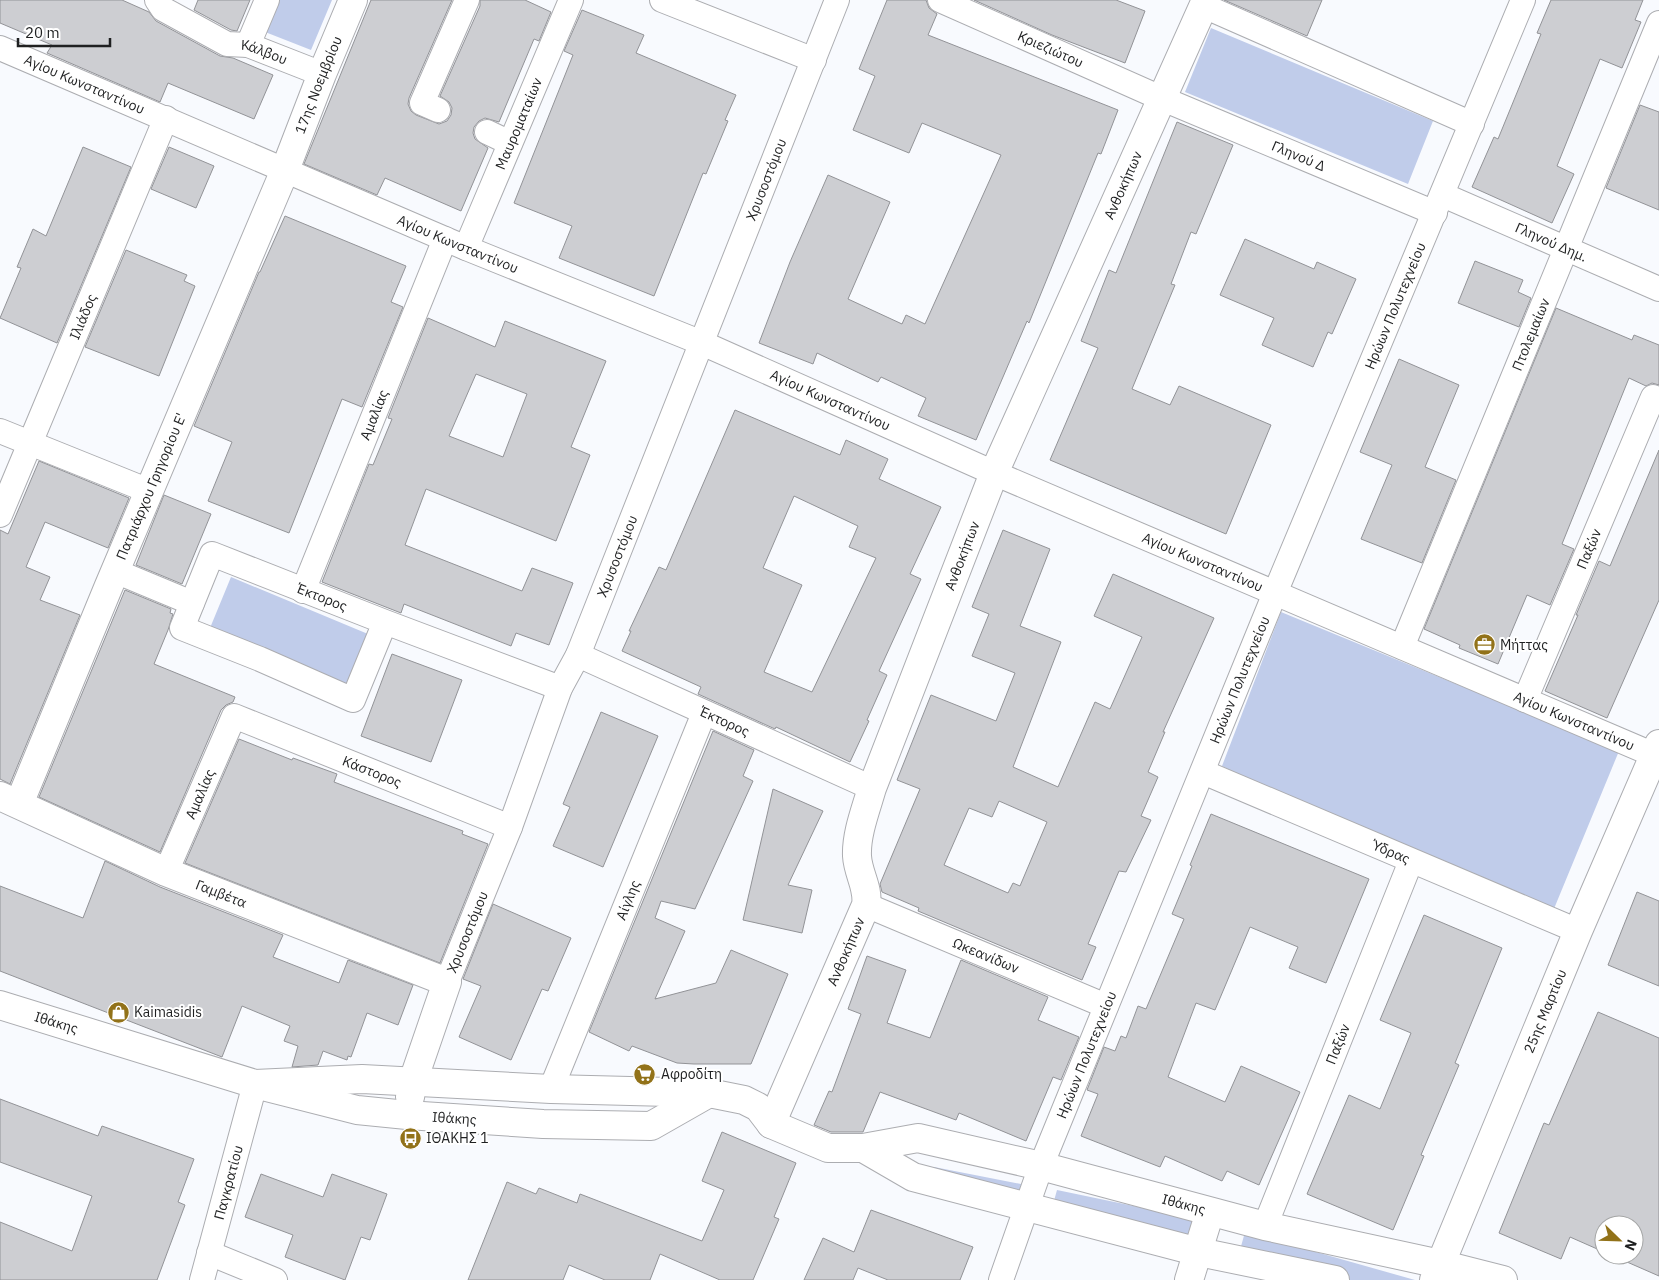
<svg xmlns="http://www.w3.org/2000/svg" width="1659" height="1280" font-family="'IBM Plex Sans',sans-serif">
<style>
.green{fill:#c0ccea}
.building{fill:#cdced2;stroke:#929397;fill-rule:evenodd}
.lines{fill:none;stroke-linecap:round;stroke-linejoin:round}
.minor-casing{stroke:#acadb1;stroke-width:26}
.tertiary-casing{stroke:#acadb1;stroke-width:30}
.minor{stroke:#fff;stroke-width:24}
.tertiary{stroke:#fff;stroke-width:28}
.labels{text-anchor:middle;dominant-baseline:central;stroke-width:4;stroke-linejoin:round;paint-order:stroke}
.street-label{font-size:14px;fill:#1f2021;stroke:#fff}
.poi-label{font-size:14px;fill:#1f2021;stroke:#fff;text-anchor:start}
</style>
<rect width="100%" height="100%" fill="#f8fafe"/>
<path class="green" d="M272,0h60l-21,50 -51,-20z
M1211,28l222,93 -25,63 -223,-92z
M231,577l137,57 -22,51 -136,-57z
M1281,612l338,139 -68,165 -163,-62 -166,-88z
M934,1167l92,18 -5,16 -89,-27z
M1057,1190l139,29 -6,21 -138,-32z
M1245,1232l170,48h-69l-106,-30z"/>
<path class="building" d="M0,0h122l27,12 7,9 64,35 13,2 40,17 -19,44 -86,-36 -8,19 -113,-49 5,-8 -52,-22z
M198,0h52l-13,31 -6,-1 -37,-20z
M371,0h81l-43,98 -1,6 3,7 5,4 23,9 8,-3 4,-6 1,-7 -3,-6 -9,-6 40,-90v-6h45l26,12 -12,29 -5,-2 -35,83 -14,-4 -6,3 -5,6 -1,6 2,6 13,9 -27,63 -76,-33 -8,17 -73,-31z
M887,0h39l3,8 8,6 -9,21 190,75 -17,44 -3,-1 -69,170 -2,-2 -51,119 -58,-24 8,-18 -45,-21 -3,5 -61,-29 -4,11 -54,-21 31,-81 38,-87 62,27 -42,97 54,25 4,-9 19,9 76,-169 -79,-32 -13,30 -56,-23 22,-54 -16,-7z
M974,0h142l29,11 -20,52 -73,-28z
M1224,0h98l-15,36z
M1551,0h92l-8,20 6,2 -19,46 -22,-9 -43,107 17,8 -22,49 -80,-36 22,-50 4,2 43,-105 -4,-1z
M582,10l62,25 -8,18 100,42 -11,25 3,1 -22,53 -3,-1 -49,123 -95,-38 13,-32 -58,-23 59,-148 -9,-4z
M1640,105l19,7v98l-53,-22z
M1177,122l56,23 -37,89 -5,-2 -20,52 4,1 -43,104 38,16 9,-19 92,39 -45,109 -176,-74 48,-112 -17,-7 28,-71 7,3z
M83,147l48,20 -74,176 -57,-25 21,-50 -4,-1 16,-38 13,7z
M169,147l45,19 -18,42 -45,-19z
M285,216l121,50 -15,36 12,5 -41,100 -20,-8 -53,134 -81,-32 24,-59 -38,-16 65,-154h1z
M1245,239l69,30 3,-7 39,17 -24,55 -4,-2 -15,35 -51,-22 12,-27 -54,-23z
M126,250l61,25 -3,6 11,5 -36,90 -74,-29z
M1475,261l48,19 -5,12 13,6 -12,29 -61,-24z
M1556,308l76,32 2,-5 25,10v40l-7,-2 -6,3 -17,-8 -67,166 12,5 -24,56 -23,-10 -29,69 -39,-16 1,-3 -36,-16z
M428,318l67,29 10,-26 101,40 -35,86 19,8 -34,86 -130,-52 -21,56 117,46 10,-23 41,15 -24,62 -33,-12 -5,13 -107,-42 -3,9 -79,-31 47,-118 4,1 19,-46 -4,-1zM476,374l51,20 -24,63 -54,-21z
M1399,359l60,26 -34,82 31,13 -34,83 -61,-24 31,-74 -32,-13z
M735,410l105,45 6,-15 42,19 -9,20 62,28 -31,67 11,5 -42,92 8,4 -20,45 2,1 -19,41 -74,-35 -1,2 -77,-35 3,-7 -79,-36 9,-20h-2l30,-64 7,3zM794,496l64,30 -9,21 27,11 -64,134 -48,-20 38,-87 -39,-17z
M1659,450v150l-52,118 -62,-27 33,-76h-2l23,-54 11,5z
M39,461l90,37 -21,50 -63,-26 -19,45 24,10 -10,23 40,15 -70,169 -10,-5v-249l8,4z
M164,495l47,19 -29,70 -46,-19z
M1003,530l47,19 -30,77 41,16 -48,125 45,20 37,-85 15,7 32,-72 -48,-21 19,-42 101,44 -51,114h2l-17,40 10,5 -17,39 10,4 -25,52 -7,-1 -31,73 8,3 -14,33 -164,-69 1,-3 -37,-16 -2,-8 40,-95 -23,-9 34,-85 65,26 19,-48 -43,-17 17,-42 -17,-7zM999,801l48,21 -27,64 -7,-3 -5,10 -64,-28 25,-57 23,9z
M125,590l46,19 -1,4 3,1 -5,16 -14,34 81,33 -2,5 -7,3 -5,5 -61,142 -121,-55z
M392,654l70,26 -31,82 -70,-26z
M601,712l57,24 -55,131 -50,-21 17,-39 -7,-3z
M713,731l41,19 -11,26 10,5 -58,128 -34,-8 -6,17 30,13 -30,68 61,-16 15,-33 57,24 -37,90h-57l-17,-1 -45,-17 -3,5 -40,-19z
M239,739l53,21 1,-2 44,16 -3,8 129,49 -1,3 26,10 -48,119 -255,-100z
M773,789l50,22 -35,74 24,5 -10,43 -59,-13z
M1211,814l158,65 -43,104 -37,-15 9,-21 -48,-20 -35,83 -19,-7 -28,74 57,25 16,-36 59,26 -41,93 -32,-14 -5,10 -57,-25 -5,11 -79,-31 17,-42 -11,-4 17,-43 11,4 6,-15 5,2 12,-32 8,3 38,-90 -12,-5 20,-48 -2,-1z
M105,861l55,26 123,48 -10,22 66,26 9,-23 65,25 -15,40 -31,-12 -16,44 -3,-1 -1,4 -24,-9 -5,14 -26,2 6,-21 -14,-5 6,-15 -48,-20 -20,51 -222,-86v-85l83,32z
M1637,892l22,9v85l-51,-21z
M493,904l78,34 -23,53 -6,-2 -31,71 -52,-23 22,-51 -18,-7z
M1424,915l78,33 -47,115 4,2 -38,90 3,1 -31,74 -86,-36 42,-99 31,14 31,-76 -31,-13z
M867,956l39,14 -19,53 43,15 31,-78 87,37 -10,23 41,17 -18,43 -8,-3 -27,64 -67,-28 -3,7 -76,-28 -17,40h-32l-17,-7 15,-34 3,1 29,-78 -13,-5z
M1598,1012l61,26v238l-48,-21h23v-30h-30v27l-34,-15 -9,22 -62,-26 45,-110 5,2z
M0,1099l98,37 4,-10 92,33 -16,43 7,3 -28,75h-157v-58l72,29 20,-55 -92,-34z
M722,1132l74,31 -22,54 5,2 -26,61h-33l-60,-26 -10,26h-45l-36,-15 -6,15h-95l39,-98 29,12 3,-6 38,15 3,-9 122,47 22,-51 -22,-9z
M261,1174l62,23 9,-23 55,20 -17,46 -9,-3 -16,43 -60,-23 8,-22 -48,-18z
M871,1210l102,37 -13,33h-72l-30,-12 -5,12h-49l19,-42 31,14z"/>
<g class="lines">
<defs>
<g id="minor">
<path id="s1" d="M157,0l6,9 64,35 21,1 74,29"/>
<path d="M662,0l152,60"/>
<path id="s2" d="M940,0l223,99 272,114"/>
<path d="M1204,6l268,118"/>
<path d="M248,45l19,-45"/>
<path id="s3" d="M0,48l466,200 236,95 292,130 665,284"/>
<path d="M438,110l-16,-7 45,-103"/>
<path d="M487,132l23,11"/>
<path id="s4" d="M1443,195l216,94"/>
<path id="s5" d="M466,248l105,-248"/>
<path d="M0,431l149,60"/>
<path id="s6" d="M0,515l166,-397"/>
<path d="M115,571l77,32"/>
<path id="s7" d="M303,591l142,-352"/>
<path id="s8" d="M385,622l-32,78 -93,-41 -78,-31 30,-74 173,68 175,66"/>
<path id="s9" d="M1402,647l257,-624"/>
<path id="s10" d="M578,655l294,133"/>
<path id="s11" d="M1525,700l128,-303"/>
<path id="s12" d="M1203,772l375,159"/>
<path id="s13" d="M166,872l68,-156 276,111"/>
<path id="s14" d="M866,905l240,101"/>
<path id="s15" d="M447,982l63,-155 50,-139 18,-33 259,-655"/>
<path id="s16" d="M551,1089l153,-376"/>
<path id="s17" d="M1265,1226l146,-365"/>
<path d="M209,1253l66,27"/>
<path id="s18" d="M202,1280l53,-196"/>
<path id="s19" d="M1001,1280l40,-114 234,-573 248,-593"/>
</g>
<g id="tertiary">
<path id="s20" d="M0,796l166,76 281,110 -34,99 -3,16"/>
<path id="s21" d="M19,804l89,-216 177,-418 37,-96 31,-74"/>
<path id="s22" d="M0,1005l255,79 102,26 50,5 136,9 108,2 58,-33"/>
<path id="s23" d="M255,1084l107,-5 189,10 158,4 35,7 14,7 13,17 57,24h35l55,-10 123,28 224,60 175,38 63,16"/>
<path id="s24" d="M771,1124l95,-219c3,-17 -8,-31 -9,-49 -1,-22 9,-47 15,-68l122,-315 212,-473"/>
<path d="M863,1148l50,29 286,75 136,28"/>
<path d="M1189,1280l21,-68"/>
<path id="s25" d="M1434,1280l144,-349 81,-187"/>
</g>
</defs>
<use href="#minor" class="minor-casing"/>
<use href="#tertiary" class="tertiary-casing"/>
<use href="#minor" class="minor"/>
<use href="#tertiary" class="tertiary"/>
</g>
<defs>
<symbol id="office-disc" viewBox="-11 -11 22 22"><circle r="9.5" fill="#927219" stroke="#fff"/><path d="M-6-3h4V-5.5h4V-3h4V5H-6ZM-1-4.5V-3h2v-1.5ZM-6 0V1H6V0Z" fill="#fff"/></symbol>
<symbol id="shop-disc" viewBox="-11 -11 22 22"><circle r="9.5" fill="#927219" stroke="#fff"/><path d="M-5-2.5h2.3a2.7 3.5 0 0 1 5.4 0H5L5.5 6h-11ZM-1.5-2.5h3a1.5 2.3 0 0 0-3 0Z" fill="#fff"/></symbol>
<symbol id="supermarket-disc" viewBox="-11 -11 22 22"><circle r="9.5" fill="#927219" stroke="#fff"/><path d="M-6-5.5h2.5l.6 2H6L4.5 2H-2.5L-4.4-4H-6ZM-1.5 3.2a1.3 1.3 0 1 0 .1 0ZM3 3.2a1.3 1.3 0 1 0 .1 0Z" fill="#fff"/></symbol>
<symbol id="bus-disc" viewBox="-11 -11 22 22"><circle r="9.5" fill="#927219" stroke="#fff"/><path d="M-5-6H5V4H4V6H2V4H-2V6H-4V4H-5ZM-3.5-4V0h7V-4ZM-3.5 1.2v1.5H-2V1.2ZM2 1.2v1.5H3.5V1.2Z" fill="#fff"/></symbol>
</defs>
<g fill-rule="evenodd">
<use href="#office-disc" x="1472" y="632" width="25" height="25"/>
<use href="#shop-disc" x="106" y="1000" width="25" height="25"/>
<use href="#supermarket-disc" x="632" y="1062" width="25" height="25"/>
<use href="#bus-disc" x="398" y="1126" width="25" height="25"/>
</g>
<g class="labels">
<g class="street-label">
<text stroke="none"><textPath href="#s2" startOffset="121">Κριεζιώτου</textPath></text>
<text stroke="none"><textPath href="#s1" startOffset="122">Κάλβου</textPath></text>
<text stroke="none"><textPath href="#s3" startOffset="92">Αγίου Κωνσταντίνου</textPath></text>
<text stroke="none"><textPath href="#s21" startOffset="779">17ης Νοεμβρίου</textPath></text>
<text stroke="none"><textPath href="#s5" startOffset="135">Μαυροματαίων</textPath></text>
<text stroke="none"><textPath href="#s2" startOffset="391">Γληνού Δ</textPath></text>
<text stroke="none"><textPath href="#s15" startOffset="864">Χρυσοστόμου</textPath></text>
<text stroke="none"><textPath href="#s24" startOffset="1012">Ανθοκήπων</textPath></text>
<text stroke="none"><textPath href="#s4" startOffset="118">Γληνού Δημ.</textPath></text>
<text stroke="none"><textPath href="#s3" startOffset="498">Αγίου Κωνσταντίνου</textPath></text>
<text stroke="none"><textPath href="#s19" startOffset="1051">Ηρώων Πολυτεχνείου</textPath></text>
<text stroke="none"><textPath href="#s6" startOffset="215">Ιλιάδος</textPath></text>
<text stroke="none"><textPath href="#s9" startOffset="338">Πτολεμαίων</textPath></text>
<text stroke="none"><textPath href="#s3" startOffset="902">Αγίου Κωνσταντίνου</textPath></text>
<text stroke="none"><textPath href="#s7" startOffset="190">Αμαλίας</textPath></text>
<text stroke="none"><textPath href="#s21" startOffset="344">Πατριάρχου Γρηγορίου Ε'</textPath></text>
<text stroke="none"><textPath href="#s11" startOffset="164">Παξών</textPath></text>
<text stroke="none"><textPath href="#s15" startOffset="459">Χρυσοστόμου</textPath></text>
<text stroke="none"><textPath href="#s24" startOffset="608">Ανθοκήπων</textPath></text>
<text stroke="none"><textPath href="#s3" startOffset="1308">Αγίου Κωνσταντίνου</textPath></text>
<text stroke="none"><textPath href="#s8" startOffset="468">Έκτορος</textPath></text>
<text stroke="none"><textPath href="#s19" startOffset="646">Ηρώων Πολυτεχνείου</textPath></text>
<text stroke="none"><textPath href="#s3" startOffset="1712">Αγίου Κωνσταντίνου</textPath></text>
<text stroke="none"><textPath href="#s10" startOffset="161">Έκτορος</textPath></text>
<text stroke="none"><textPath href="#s13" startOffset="319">Κάστορος</textPath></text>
<text stroke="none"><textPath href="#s13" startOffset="85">Αμαλίας</textPath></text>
<text stroke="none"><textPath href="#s12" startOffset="204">Ύδρας</textPath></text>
<text stroke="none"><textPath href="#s20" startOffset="242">Γαμβέτα</textPath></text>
<text stroke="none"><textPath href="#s16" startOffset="204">Αίγλης</textPath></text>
<text stroke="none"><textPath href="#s15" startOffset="54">Χρυσοστόμου</textPath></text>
<text stroke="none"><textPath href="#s24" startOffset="188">Ανθοκήπων</textPath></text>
<text stroke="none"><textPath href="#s14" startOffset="130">Ωκεανίδων</textPath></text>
<text stroke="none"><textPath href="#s25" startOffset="291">25ης Μαρτίου</textPath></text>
<text stroke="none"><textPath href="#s22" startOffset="59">Ιθάκης</textPath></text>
<text stroke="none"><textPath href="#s17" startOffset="196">Παξών</textPath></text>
<text stroke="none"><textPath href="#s19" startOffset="241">Ηρώων Πολυτεχνείου</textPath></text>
<text stroke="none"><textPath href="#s22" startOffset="470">Ιθάκης</textPath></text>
<text stroke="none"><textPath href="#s18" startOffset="101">Παγκρατίου</textPath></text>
<text stroke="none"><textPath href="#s23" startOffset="954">Ιθάκης</textPath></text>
</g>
<g class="poi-label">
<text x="1500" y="645">Μήττας</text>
<text x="134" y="1012">Kaimasidis</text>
<text x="661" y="1074">Αφροδίτη</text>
<text x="426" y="1138">ΙΘΑΚΗΣ 1</text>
</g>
</g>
<g transform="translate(1619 1240) rotate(113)"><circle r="24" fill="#ffffff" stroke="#a5a6a6"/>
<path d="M0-4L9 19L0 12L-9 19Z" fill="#927219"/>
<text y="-8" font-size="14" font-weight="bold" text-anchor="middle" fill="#1f2021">N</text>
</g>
<path d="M18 38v8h92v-8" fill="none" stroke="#1f2021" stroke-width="2.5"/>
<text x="25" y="38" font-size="15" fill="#1f2021" stroke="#ffffff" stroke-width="4" paint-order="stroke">20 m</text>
</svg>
